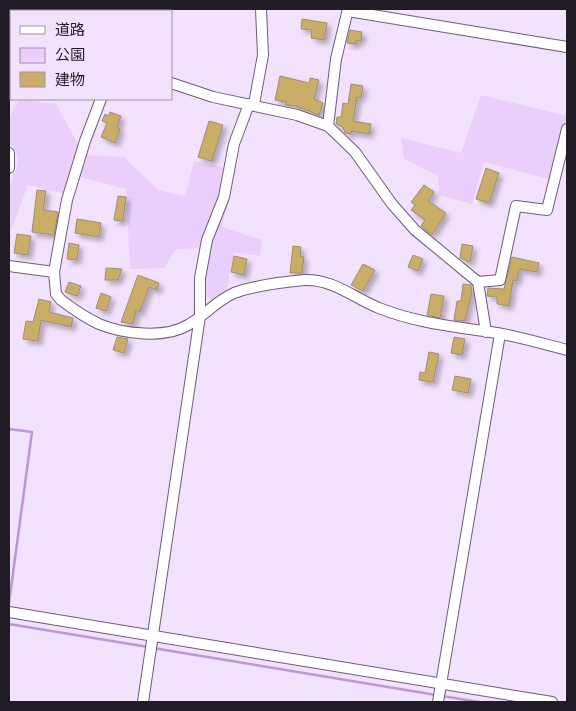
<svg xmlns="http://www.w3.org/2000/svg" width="576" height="711" font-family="Overpass,'Noto Sans JP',sans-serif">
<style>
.green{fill:#eacffc}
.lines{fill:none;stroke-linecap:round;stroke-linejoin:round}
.stream{stroke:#bd97d4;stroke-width:2.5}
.building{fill:#caad68;stroke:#9b8f72;filter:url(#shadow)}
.minor-casing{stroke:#6d5d76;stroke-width:12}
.highway-casing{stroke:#fff;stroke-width:16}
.minor{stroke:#fff;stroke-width:10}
.highway{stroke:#cf8bf7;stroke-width:14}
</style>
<defs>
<filter id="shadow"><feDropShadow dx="4" dy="4" stdDeviation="2.5" flood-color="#0004"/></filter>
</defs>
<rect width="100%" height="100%" fill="#f3e2fe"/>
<path class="green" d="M481,95l86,21 -15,64 -68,-18 -12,42 -33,-9 -1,-19 -34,-17 -3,-21 60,15z
M19,99l37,5 28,51 40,2 34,33 27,6 9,-35 42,9 -14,57 40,13 -2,16 -26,-4 -7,37 -16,11 -7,-6 -5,-46 -23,1 -12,19 -34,1 -4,-80 -50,-13 -7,19 -41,-10 -16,43 -3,-1c0,-12 -1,-24 0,-35 2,-20 19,-30 0,-50v-24z"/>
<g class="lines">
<path class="stream" d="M91,11l2,-2
M9,429l23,3 -23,171
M9,624l139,23
M153,648l283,47
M442,696l37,6"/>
</g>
<path class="building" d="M302,19l25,4 -3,17 -13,-2 1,-8 -11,-1z
M350,30l12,2 -1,9 -4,-1 -1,4 -9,-1z
M280,76l29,7 1,-5 9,2 -5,19 9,4 -4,12 -23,-9 -11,-1 1,-3 -11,-2z
M351,84l12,2 -2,12 -4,-1 -4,24 18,3 -2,10 -18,-3v3l-6,-1 -2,-6 -7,-3 1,-7h4l2,-14 5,1z
M110,112l11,4 -4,12 3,1 -5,14 -14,-6 6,-14 -5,-2 3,-7 4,2z
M209,121l14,4 -11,36 -14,-4z
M486,168l13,5 -10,30 -13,-4z
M424,185l10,7 -6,9 18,12 -14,22 -11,-9 4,-6 -14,-10 4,-5 -4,-3z
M37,190l9,1 -3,19 15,2 -4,23 -22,-3z
M118,196l8,1 -3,24 -9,-1z
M77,219l24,4 -2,14 -24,-4z
M17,234l14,2 -3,19 -14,-2z
M69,243l10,2 -2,15 -10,-1z
M462,244l11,2 -3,16 -10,-4z
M293,246l8,1 -1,9 4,1 -2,16h-12z
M413,255l10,4 -5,12 -10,-4z
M234,256l13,3 -3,16 -13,-3z
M512,257l27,6 -2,9 -18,-3 -2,12 -4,-1 -4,26 -12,-2v-7l-10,-1 1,-8 16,1z
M363,264l12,6 -12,21 -12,-6z
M106,268l16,1 -4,11h-13z
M138,275l21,8 -2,7 -8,-3 -9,25 -4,-2 -3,14 -12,-2z
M69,282l12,4 -4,10 -12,-4z
M463,284l8,1 1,6 -7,30 -11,-1 3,-19h4z
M101,293l10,4 -5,14 -10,-3z
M431,294l13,2 -4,22 -13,-3z
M39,299l12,3 -2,10 24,6 -2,9 -30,-7 -3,21 -15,-2 3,-18 7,1z
M117,337l11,2 -4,14 -11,-3z
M454,337l11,2 -3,16 -11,-2z
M429,352l10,2 -6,28 -14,-2 1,-8 5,1z
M455,376l16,3 -3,14 -16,-3z"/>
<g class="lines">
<defs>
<path id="minor" d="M9,9l7,2
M348,11l219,36
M9,42l2,-4
M171,83l42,14 84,18 31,11 27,26 37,52 23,26 63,52 8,50
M254,104l9,-49 -2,-46
M328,126l8,-67 12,-50
M9,153v15
M9,266l45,6 2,22 5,6c12,9 25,18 38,24 24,10 66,15 89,1 16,-9 28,-24 46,-32 22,-8 48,-11 71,-13 28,-1 49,18 74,28 37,15 78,19 118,25 24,4 47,11 70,17
M54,272l13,-72 18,-59 16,-42
M478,282l22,-2 16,-74 31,4 20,-81
M9,612l543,90
M143,702l57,-386v-38l7,-38 17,-43 10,-53 15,-40
M438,702l62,-368"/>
<path id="highway" d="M37,11l1,-2
M54,11l1,-2
M9,61l2,-4
M9,91l2,-5"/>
</defs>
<use href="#minor" class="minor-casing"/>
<use href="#highway" class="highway-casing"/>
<use href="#minor" class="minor"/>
<use href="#highway" class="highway"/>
</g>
<rect width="576" height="711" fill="none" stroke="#211b25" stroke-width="20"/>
<rect x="10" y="10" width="162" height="90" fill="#f3e2fe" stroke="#9f92a7"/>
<rect x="20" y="26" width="25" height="8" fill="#ffffff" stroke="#9f92a7"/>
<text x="55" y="35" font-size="15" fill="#211b25">道路</text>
<rect x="20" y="48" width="25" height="15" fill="#eacffc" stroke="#9f92a7"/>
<text x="55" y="60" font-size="15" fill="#211b25">公園</text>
<rect x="20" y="72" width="25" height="15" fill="#caad68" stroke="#9f92a7"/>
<text x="55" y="85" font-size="15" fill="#211b25">建物</text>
</svg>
